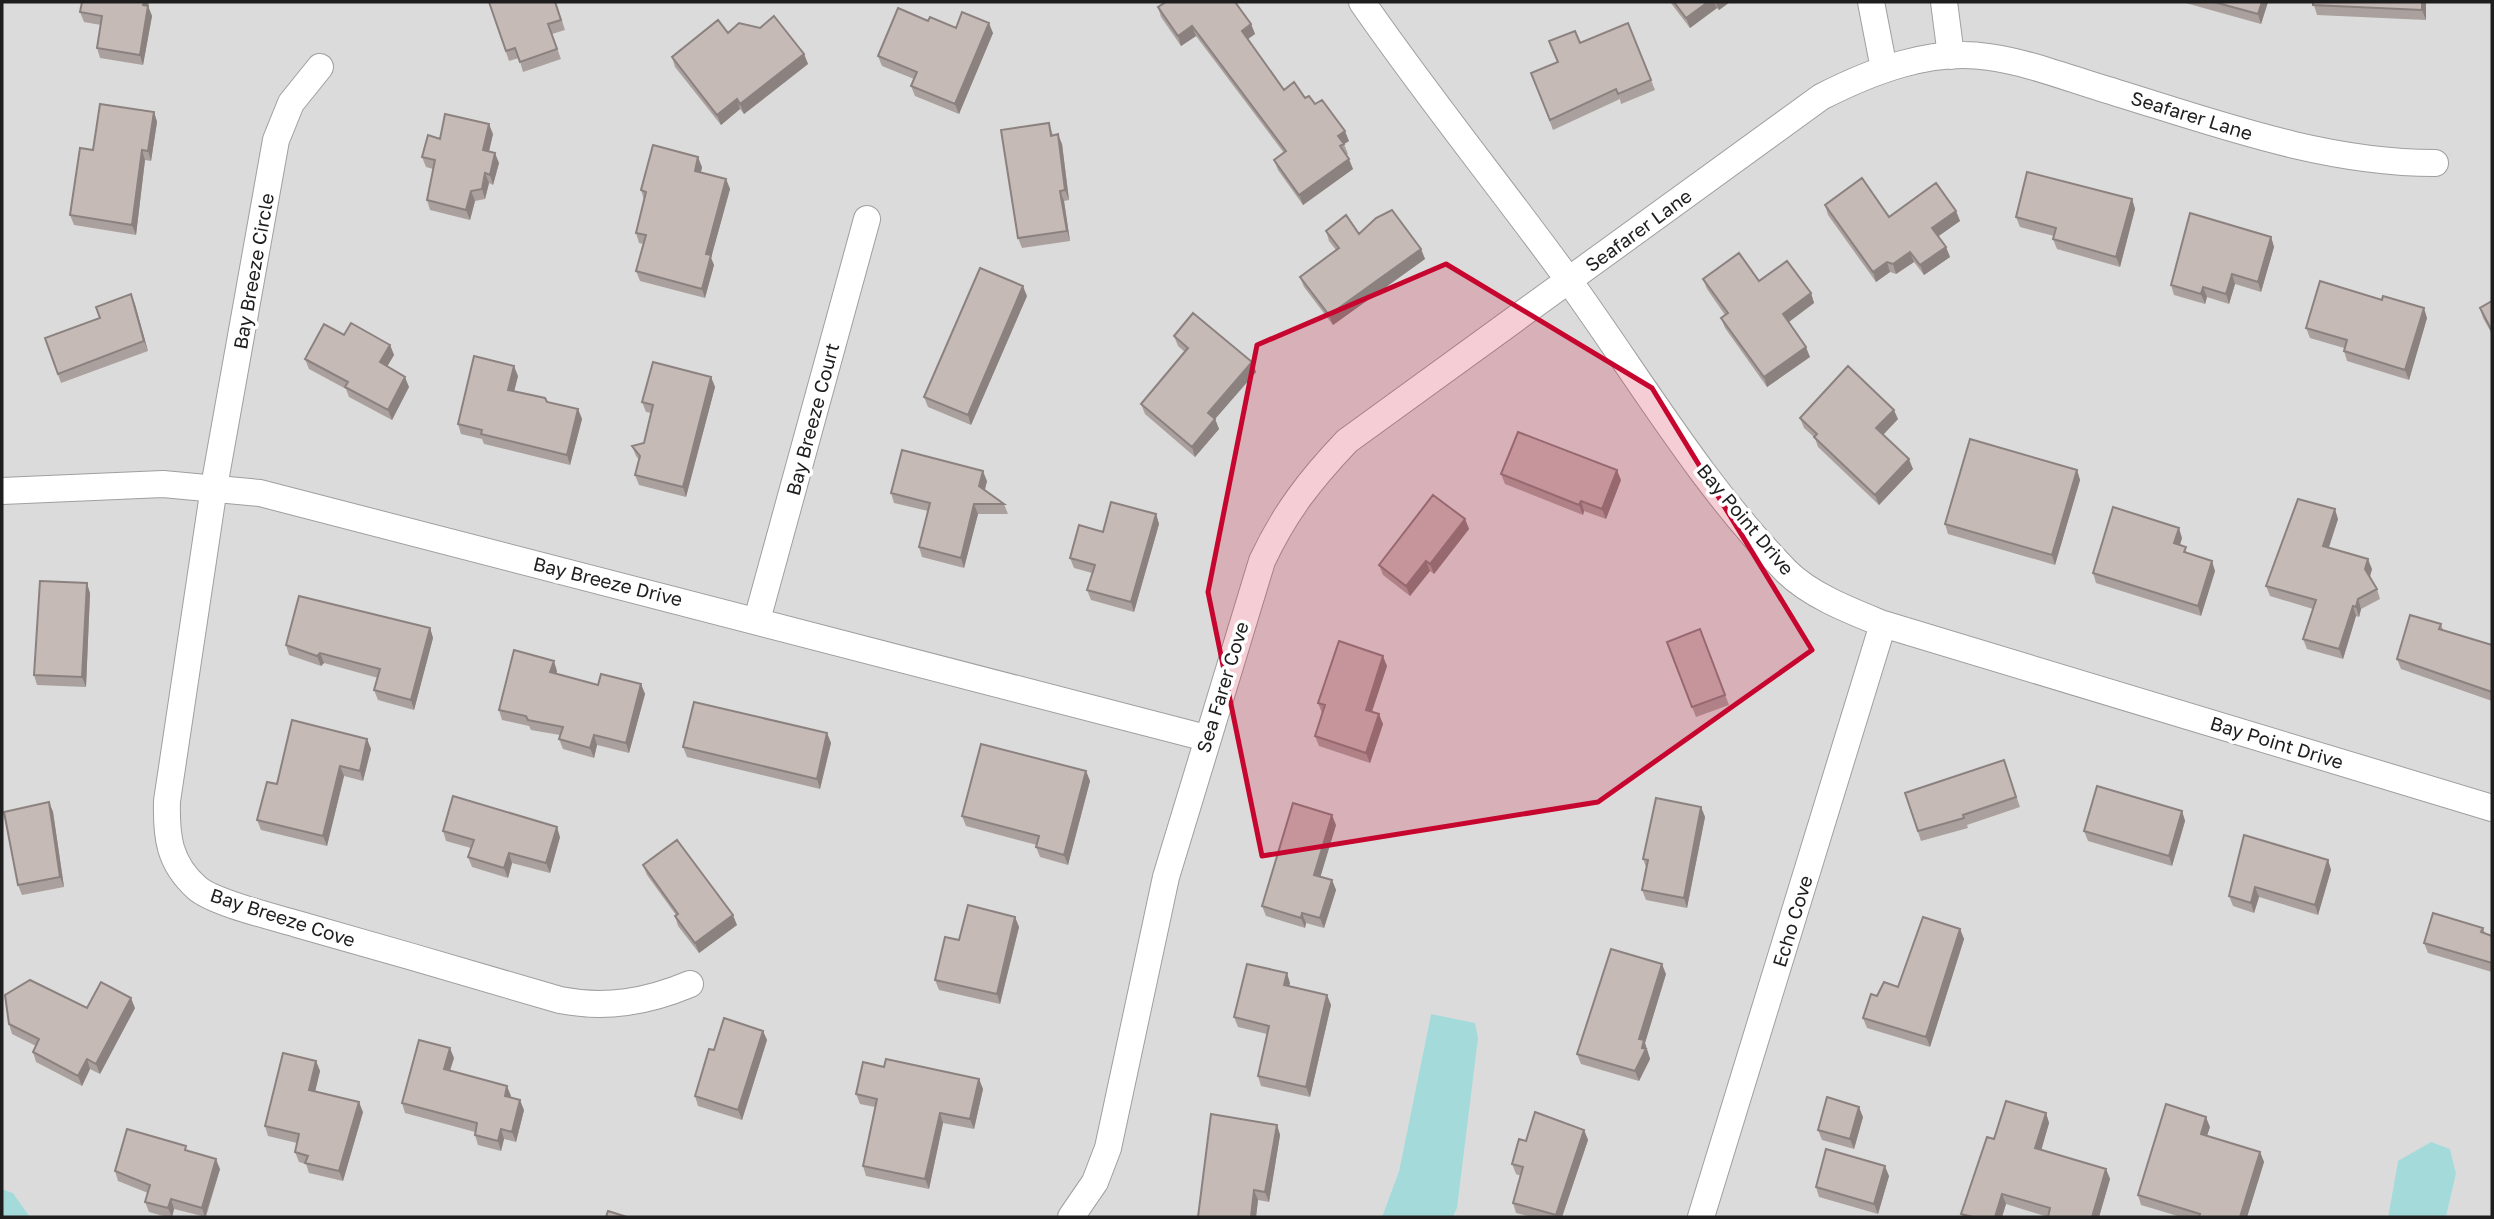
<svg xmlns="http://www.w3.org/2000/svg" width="2494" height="1219" font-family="'Golos Text',sans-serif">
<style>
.residential{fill:#dcdbdb}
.water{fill:#a5dadb}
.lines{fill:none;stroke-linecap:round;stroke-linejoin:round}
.street-casing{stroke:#9f9f9f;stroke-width:28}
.street{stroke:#fff;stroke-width:26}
.wall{fill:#aaa09d}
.shaded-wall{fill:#8b8280}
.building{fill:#c6bab7;stroke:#8b8280;stroke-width:2}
.marked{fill:#c6062e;fill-opacity:0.2;stroke:#c6062e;stroke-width:5;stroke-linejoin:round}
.labels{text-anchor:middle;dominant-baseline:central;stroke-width:7;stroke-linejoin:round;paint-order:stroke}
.street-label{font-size:19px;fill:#1e1e1e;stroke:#fff}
</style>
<rect width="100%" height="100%" fill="#eee9e4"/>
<path class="residential" d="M2,2h2490v1215h-46l10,-43 -58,-13 -10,56h-935l4,-9 -26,-194 -32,157 -17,46h-1352l-17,-24 -11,-4z"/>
<path class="water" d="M1431,1014l44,9 3,15 -21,170 -4,9h-71l17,-46z
M2431,1142l19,7 6,25 -10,43h-58l10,-56z
M2,1189l11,4 17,24h-28z"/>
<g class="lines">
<defs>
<path id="street" d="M1362,2c65,94 138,184 205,276 71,98 134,206 219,293 25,25 65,40 97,53l609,184
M1871,2l13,67
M1944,2l7,54
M320,67l-29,36 -15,37 -62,347 -47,314c-1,36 2,62 30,87 17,15 77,29 100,36 88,25 175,50 263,76 46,9 87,2 130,-16
M2,491l161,-7 97,9 946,245
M757,620l110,-401
M1071,1217l24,-35 13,-34 58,-271 96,-316c23,-49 48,-81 85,-120l474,-344c51,-26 110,-49 168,-40 37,5 76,20 112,31 109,33 219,75 334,75
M1701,1217l182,-593"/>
</defs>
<use href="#street" class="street-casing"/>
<use href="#street" class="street"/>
</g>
<path class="wall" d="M489,2h67l9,28 -13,4 9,25 -38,13 -4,-14 -10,3z
M1670,2h60l-11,8 -2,-2 -27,20z
M2182,2h86l-7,22z
M2313,2h113v18l-109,-5z
M148,6l4,10 -9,49 -43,-7 -3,-10 4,-23 -17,-3 -4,-10z
M1158,7l93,17 4,10 -7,5 36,51 21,8 10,6 34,37 -5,3 4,10 -2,1 7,14 -50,36 -25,-35 -4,-10 10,-7 -88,-117 -15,10 -20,-29z
M928,21l28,7 37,5 -34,81 -44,-18 -4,-10 3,-7 -32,-13 -4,-10z
M728,33l76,21 4,10 -64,50 -4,-5 -19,16 -46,-58 -3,-10z
M1580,43l71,37 4,10 -34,14 -1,-5 -67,31 -22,-57 26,-11z
M154,112l3,10 -6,39 -6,-1 -9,75 -62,-10 -4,-10 23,-65z
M1049,123l4,12 9,9 7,56 -5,1 6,40 -48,7 -4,-10z
M493,134l-4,17 10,12 -6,22 -4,-2 -4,16 -10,2 -5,19 -40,-10 -3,-10 6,-31 -7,-2 -4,-10 18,-18z
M702,167l-1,5 25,7 4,10 -19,69 3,7 -9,33 -65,-17 -4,-10 7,-27 -4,-1 -3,-10 8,-33 -3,-10z
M2132,199l3,10 -15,58 -63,-18 -4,-10 1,-3 -34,-9 -4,-10z
M1825,205l64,12 67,-6 4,10 -22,15 8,11 4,10 -26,18 -10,-13 -18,12 -6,-2 -14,10 -48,-67z
M1326,231l33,3 62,15 4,10 -92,66 -29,-38 -4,-10 36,-27 -7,-9z
M2271,237l3,10 -13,45 -26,-8 -6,20 -22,-7 -2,7 -31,-9 -3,-10z
M1703,279l56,2 52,12 3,10 -25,19 21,35 -43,30 -42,-59 -4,-10 4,-3 -18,-26z
M131,294l17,57 -87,32 -16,-45 55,-20z
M1027,296l-56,129 -43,-18 -4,-10z
M2492,301v33l-9,-16 -3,-10z
M2427,318l-18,62 -62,-19 -3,-10v-3l-34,-10 -4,-10z
M344,335l46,10 4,10 -7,11 22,21 -17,33 -43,-23 -3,-8 -37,-20 -4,-10z
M1174,336l78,26 4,10 -41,47 4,10 -24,28 -50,-43 -4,-10 44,-52 -7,-6z
M518,376l-4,15 33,11 31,7 4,10 -12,46 -86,-21 -2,-5 -21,-5 -3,-10z
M711,377l4,10 -29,110 -47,-12 -4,-10 4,-15 -3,-4 -4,-10 12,-3 7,-30 -5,-1 -4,-10z
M1800,418l98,1 -15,16 30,34 -34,36 -61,-58 -3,-9 -11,-10z
M2077,470l3,10 -25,85 -107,-31 -3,-10z
M1501,474l120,6 -15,39 -22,-8 -1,4 -78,-31z
M987,481l-2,9 19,14 4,10h-30l-14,54 -42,-11 -3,-10 9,-36 -34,-8 -3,-10z
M1156,514l3,10 -25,88 -43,-12 -4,-10 5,-17 -18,-5 -4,-10 33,-26z
M1465,519l4,10 -35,45 -4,-3 -20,25 -27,-21 -4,-10z
M2338,519l-9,28 43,22 -2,8 7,12 3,10 -19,10 -2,8 -3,-1 -13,43 -36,-10 -4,-10 10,-30 -43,-13 -4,-10z
M2182,538l-2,7 9,9 26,17 -14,45 -105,-33 -3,-10z
M90,593l-4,94 -49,-2 -3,-10z
M2441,624l2,6 49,15v56l-91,-32 -4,-10z
M430,628l3,10 -19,72 -36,-10 -4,-10 4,-12 -54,-15 -3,3 -32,-11 -3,-10z
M1700,629l29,76 -33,12 -29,-75z
M1387,666l-15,46 11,12 -13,39 -51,-17 -4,-10 7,-23 -4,-10z
M557,671l-1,3 42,11 43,-1 4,10 -16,59 -32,-8 -3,13 -31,-9 -4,-10 1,-4 -29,-5 -2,-4 -27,-6 -3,-10z
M827,733l4,10 -11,46 -133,-32 -4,-10z
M367,739l4,10 -8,32 -19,-5 -17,70 -66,-16 -4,-10 20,-36z
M2004,760l16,47 -53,18 1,3 -47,13 -16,-48z
M1086,771l4,10 -22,84 -28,-8 -4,-10 1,-2 -71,-19 -4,-10z
M49,802l4,10 11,75 -42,8 -4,-10z
M1701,807l4,10 -18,91 -41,-8 -4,-10 4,-23 -3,-8z
M2182,811l3,10 -13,45 -84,-25 -4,-10z
M1336,825l-16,52 12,3 4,10 -12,38 -18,-5 -1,5 -39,-12 -4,-10z
M443,831l117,6 -10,36 -38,-10 -4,15 -36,-11 -4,-10 3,-9 -25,-7z
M2328,860l3,10 -13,45 -59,-18 -5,16 -21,-7 -4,-10z
M643,865l94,60 -38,28 -21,-27 -3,-10 1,-1 -29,-40z
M1015,917l4,10 -19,77 -61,-14 -4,-10 24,-40z
M2483,928l2,5 7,3v36l-64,-19 -4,-10z
M1960,929l4,10 -34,108 -63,-19 -4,-10 14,-22 21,-9z
M1666,974l-21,69 5,16 -11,22 -58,-17 -4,-10z
M1290,983l-1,3 38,9 4,10 -21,92 -49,-11 -3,-10 9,-42 -29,-7 -4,-10z
M87,1008h48l-35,66 -10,-5 -8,17 -46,-24 -3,-10 3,-6 -24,-12 -3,-10z
M763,1031l4,9 -25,80 -44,-14 -3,-10 19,-46z
M454,1058l-4,13 61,25 -1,2 14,12 -8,32 -12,-3 -3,12 -23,-6 -3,-10v-3l-70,-19 -3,-10z
M316,1061l4,10 -5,21 48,20 -20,69 -34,-8 -3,-9 -7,-2 -4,-10 2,-9 -29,-7 -3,-10z
M884,1067l95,12 4,10 -9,40 -31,-6 -14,66 -63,-13 -3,-10 12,-59 -15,-3 -4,-10z
M2046,1113l3,10 -8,27 65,19 4,10 -11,38h-51l-42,-13 -4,13h-40l-1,-3 33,-75z
M1863,1117l-9,32 -32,-9 -4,-10z
M1277,1125l3,10 -11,67 -11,-2 -2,17h-58z
M2210,1127l-3,9 53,16 4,10 -17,55h-66l-40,-12 -3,-10z
M1584,1130l4,10 -26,77h-30l-16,-4 -3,-10 8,-27 -5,-2 -4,-10 14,-23z
M188,1151l32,18 -14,48 -32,-8 -2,8h-5l-18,-5 -4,-10 3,-9 -30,-12 -3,-10z
M1889,1176l-11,38 -59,-17 -3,-10z"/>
<path class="shaded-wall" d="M144,2h5l-1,4 4,10 -9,49 -3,-10z
M1708,2h6l3,6 -27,20 -4,-10z
M1715,2h15l-11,8z
M2262,2h6l-7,22 -3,-10z
M2422,2h4v18l-4,-10z
M989,23l4,10 -34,81 -4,-10z
M1251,24l4,10 -10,7 -3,-10z
M1192,26l4,10 -15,10 -3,-10z
M804,54l4,10 -64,50 -4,-10z
M737,99l3,10 -19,16 -4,-10z
M154,112l3,10 -6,39 -3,-10z
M489,124l4,10 -6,26 -4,-10z
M1345,131l4,10 -5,3 -6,-8z
M1058,134l4,10 7,56 -4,-10z
M142,150l3,10 -9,75 -4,-10z
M495,153l4,10 -6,22 -3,-10z
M698,157l4,10 -3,14 -4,-10z
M1349,159l4,10 -50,36 -4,-10z
M485,173l4,10 -4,16 -3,-10z
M726,179l4,10 -19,69 3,7 -9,33 -3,-9 4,-35z
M471,191l4,10 -5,19 -4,-10z
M1060,191l4,10 6,40 -3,-10z
M2132,199l3,10 -15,58 -4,-10z
M1956,211l4,10 -24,17 -4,-10z
M2271,237l3,10 -13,45 -3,-10z
M1946,247l4,10 -26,18 -4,-10z
M1421,249l4,10 -92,66 -4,-10z
M1910,252l4,10 -18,12 -3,-10z
M1887,262l3,10 -14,10 -3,-10z
M2232,274l3,10 -6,20 -3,-10z
M1023,286l4,10 -56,129 -3,-10z
M2203,287l4,10 -2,7 -4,-10z
M1811,293l3,10 -28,21 -3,-10z
M131,294l4,10 13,47 -4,-10z
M2424,308l3,10 -18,62 -4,-10z
M390,345l4,10 -10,17 -4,-10z
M1806,347l4,10 -43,30 -3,-10z
M1252,362l4,10 -41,47 4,10 -24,28 -3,-10 16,-34z
M514,366l4,10 -6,24 -4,-10z
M405,377l4,10 -17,33 -4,-10z
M711,377l4,10 -29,110 -3,-10z
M578,409l4,10 -12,46 -3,-10z
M1894,410l4,9 -18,19 -4,-10z
M1909,459l4,10 -34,36 -4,-10z
M1617,470l4,10 -15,39 -4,-10z
M2077,470l3,10 -25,85 -3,-10z
M983,471l4,10 -4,15 -4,-10z
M1581,501l3,10 -1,4 -4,-10z
M974,504l4,10 -14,54 -3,-10z
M2335,509l3,10 -12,37 -3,-10z
M1156,514l3,10 -25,88 -3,-10z
M1465,519l4,10 -35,45 -4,-10z
M2179,528l3,10 -5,15 -3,-10z
M2368,559l4,10 -3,10 -4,-10z
M1426,561l4,10 -20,25 -4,-10z
M2212,561l3,10 -14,45 -3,-10z
M87,583l3,10 -4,94 -4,-10z
M2358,599l3,10 -2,8 -3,-10z
M2353,606l3,10 -13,43 -4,-10z
M430,628l3,10 -19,72 -3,-10z
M320,653l4,10 -3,3 -4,-10z
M1383,656l4,10 -18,54 -3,-10z
M554,661l3,10 -3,11 -4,-10z
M641,684l4,10 -16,59 -3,-10z
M1379,714l4,10 -13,39 -4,-10z
M827,733l4,10 -11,46 -3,-10z
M594,735l3,10 -3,13 -4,-10z
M367,739l4,10 -8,32 -3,-10z
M340,766l4,10 -17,70 -4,-10z
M1086,771l4,10 -22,84 -4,-10z
M49,802l4,10 11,75 -4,-10z
M1701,807l4,10 -18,91 -3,-10z
M2182,811l3,10 -13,45 -3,-10z
M1332,815l4,10 -18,60 -4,-10z
M557,827l3,10 -10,36 -4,-10z
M509,853l3,10 -4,15 -4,-10z
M2328,860l3,10 -13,45 -3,-10z
M1332,880l4,10 -12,38 -4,-10z
M2255,887l4,10 -5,16 -3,-10z
M1302,913l4,10 -1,5 -4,-10z
M733,915l4,10 -38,28 -4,-10z
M1015,917l4,10 -19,77 -3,-10z
M1960,929l4,10 -34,108 -4,-10z
M1662,964l4,10 -21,69 5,16 -11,22 -4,-10 4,-32z
M1287,973l3,10 -3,12 -3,-10z
M1327,995l4,10 -21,92 -4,-10z
M131,998l4,10 -35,66 -4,-10z
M763,1031l4,9 -25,80 -4,-10z
M450,1048l4,10 -7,21 -3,-10z
M87,1059l3,10 -8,17 -4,-10z
M316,1061l4,10 -7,29 -4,-10z
M979,1079l4,10 -9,40 -4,-10z
M507,1086l4,10 -3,10 -3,-10z
M520,1100l4,10 -8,32 -4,-10z
M359,1102l4,10 -20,69 -4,-10z
M1859,1107l4,10 -9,32 -4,-10z
M940,1113l3,10 -14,66 -4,-10z
M2046,1113l3,10 -10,35 -4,-10z
M2206,1117l4,10 -6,17 -3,-10z
M1277,1125l3,10 -11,67 -4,-10z
M501,1129l3,10 -3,12 -3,-10z
M1584,1130l4,10 -26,77h-5l-1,-2z
M2260,1152l4,10 -17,55h-7z
M216,1159l4,10 -15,48 -3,-9z
M1885,1166l4,10 -11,38 -4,-10z
M2106,1169l4,10 -11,38h-7z
M1254,1190l4,10 -2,17h-5z
M2002,1194l4,10 -4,13h-7z
M171,1199l3,10 -2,8 -4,-9z"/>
<path class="building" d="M82,2h62l-1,3 5,1 -8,49 -43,-7 5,-32 -22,-4z
M489,2h66l6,18 -13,4 9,25 -37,13 -5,-14 -9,3z
M1166,2h69l16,22 -9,7 42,59 10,-8 11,16 4,-2 6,8 7,-4 23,31 -7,5 6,8 -4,2 9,13 -50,36 -25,-35 12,-9 -94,-125 -14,10 -20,-29z
M1674,2h34l-22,16z
M2214,2h48l-4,12z
M2313,2h109v8l-109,-5z
M898,8l30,13 2,-4 26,11 6,-16 27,11 -34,81 -44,-18 6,-14 -39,-16z
M774,16l30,38 -64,50 -3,-5 -20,16 -45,-58 46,-37 10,13 11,-10 21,5z
M1628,23l23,57 -33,14 -2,-5 -66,31 -19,-47 27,-11 -9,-21 26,-10 5,12z
M100,104l54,8 -6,39 -6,-1 -10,75 -62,-10 10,-67 13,2z
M445,114l44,10 -6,26 12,3 -5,22 -5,-2 -3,16 -11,2 -5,19 -39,-10 8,-40 -13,-3 6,-22 12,4z
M1049,123l2,13 7,-2 7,56 -5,1 7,40 -49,7 -17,-108z
M653,145l45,12 -3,14 31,8 -20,75 5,1 -9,34 -66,-18 10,-36 -10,-2 10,-41 -5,-2z
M2027,172l105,27 -16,58 -63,-18 3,-11 -40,-11z
M1862,178l27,39 47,-34 20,28 -24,17 14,19 -26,18 -10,-13 -17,12 -6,-2 -14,10 -48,-67z
M1392,210l29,39 -92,66 -29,-38 39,-29 -13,-17 20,-16 13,19 17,-16z
M2190,213l81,24 -13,45 -26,-8 -6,20 -23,-7 -2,7 -30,-9z
M1739,253l20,28 28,-20 24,32 -28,21 23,33 -42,30 -43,-59 7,-5 -25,-34z
M980,268l43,18 -55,129 -44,-18z
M2320,281l62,19 1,-4 41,12 -19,62 -61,-19 3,-11 -41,-12z
M131,294l13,47 -86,33 -13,-36 55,-20 -4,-11z
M2492,301v30l-12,-23z
M1193,313l59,49 -44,51 7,6 -23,28 -51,-43 47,-56 -14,-12z
M351,323l39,22 -10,17 25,15 -17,33 -43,-23 3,-5 -43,-23 19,-35 20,11z
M474,356l40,10 -6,24 37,8 2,4 31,7 -11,46 -86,-21 1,-4 -24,-6z
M653,362l58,15 -28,110 -48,-12 5,-19 -8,-10 12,-3 9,-38 -11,-3z
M1848,366l46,44 -18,18 33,31 -34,36 -61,-58 3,-3 -17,-16z
M1518,432l99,38 -15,39 -21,-8 -2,4 -78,-31z
M1970,439l107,31 -25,85 -107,-31z
M902,450l81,21 -4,15 25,18h-30l-13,54 -42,-11 11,-44 -39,-10z
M1433,495l32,24 -35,45 -4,-3 -20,25 -27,-21z
M2298,499l37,10 -12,37 45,13 -3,10 12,20 -19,10 -2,8 -3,-1 -14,43 -36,-10 13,-39 -50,-14z
M1111,502l45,12 -25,88 -44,-12 8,-25 -25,-7 9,-33 24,7z
M2113,507l66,21 -5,15 12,4 -2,5 28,9 -14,45 -105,-33z
M40,581l47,2 -5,94 -48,-2z
M299,596l131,32 -19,72 -37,-10 6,-21 -60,-16 -3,3 -31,-11z
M2410,615l31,9 -2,5 53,16v47l-95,-33z
M1700,629l25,66 -33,12 -25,-65z
M1339,641l44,15 -17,54 13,4 -13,39 -51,-17 10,-31 -7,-2z
M514,650l40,11 -4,11 48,13 3,-11 40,10 -15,59 -32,-8 -4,13 -31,-9 4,-12 -35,-7 -2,-4 -27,-6z
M694,702l133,31 -10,46 -134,-32z
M292,720l75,19 -7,32 -20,-5 -17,70 -66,-16 10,-38 10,2z
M981,744l105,27 -22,84 -28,-8 3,-11 -77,-20z
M2004,760l12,37 -53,18 1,3 -46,13 -13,-38z
M2097,786l85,25 -13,45 -85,-25z
M453,796l104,31 -11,36 -37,-10 -5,15 -36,-11 6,-17 -31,-9z
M1656,798l45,9 -17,91 -42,-8 6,-30 -5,-1z
M49,802l11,75 -42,8 -14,-73z
M1293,803l39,12 -18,60 18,5 -12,38 -18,-5 -1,5 -39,-12z
M2244,835l84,25 -13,45 -60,-18 -4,16 -22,-7z
M677,840l56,75 -38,28 -20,-27 3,-2 -35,-49z
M968,905l47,12 -18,77 -62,-14 10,-43 14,3z
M2433,913l50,15 -2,4 11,4v27l-68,-20z
M1923,917l37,12 -34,108 -63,-19 8,-24 6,2 7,-14 14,5z
M1611,949l51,15 -23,75 5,1 -2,8 4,1 -11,22 -58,-17z
M1247,964l40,9 -3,12 43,10 -21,92 -48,-11 11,-50 -35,-9z
M30,980l57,28 14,-26 30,16 -35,66 -9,-5 -9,17 -45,-24 6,-13 -30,-15 -4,-29z
M724,1018l39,13 -25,79 -43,-14 14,-47 5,1z
M419,1040l31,8 -6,21 63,17 -2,10 15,4 -8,32 -11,-3 -3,12 -23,-6 2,-12 -75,-20z
M283,1053l33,8 -7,29 50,12 -20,69 -34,-8 3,-7 -13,-4 4,-18 -34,-8z
M886,1059l93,20 -9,40 -30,-6 -15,66 -62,-13 14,-67 -21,-5 7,-32 21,5z
M1827,1097l32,10 -9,32 -32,-9z
M2006,1101l40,12 -11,35 71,21 -14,48h-44l2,-9 -48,-14 -7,23h-22l-12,-3 26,-77 7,2z
M2166,1104l40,13 -5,17 59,18 -20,65h-41l1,-3 -62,-19z
M1535,1112l49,18 -28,85 -43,-12 10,-36 -11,-3 7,-25 7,2z
M1211,1114l66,11 -12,67 -11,-2 -3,27h-53z
M127,1129l59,17 -1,4 31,9 -14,49 -31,-9 -3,9 -23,-6 5,-17 -35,-14z
M1826,1149l59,17 -11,38 -58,-17z
M608,1211l19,6h-21z"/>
<path class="marked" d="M1446,264l206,124 160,262 -214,152 -336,54 -54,-264 49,-247z"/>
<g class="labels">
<g class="street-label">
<text transform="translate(2192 115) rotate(17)">Seafarer Lane</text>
<text transform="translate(1638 230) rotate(-36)">Seafarer Lane</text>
<text transform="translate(253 271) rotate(-80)">Bay Breeze Circle</text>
<text transform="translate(812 419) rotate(-75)">Bay Breeze Court</text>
<text transform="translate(1746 519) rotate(50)">Bay Point Drive</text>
<text transform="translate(608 581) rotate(14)">Bay Breeze Drive</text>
<text transform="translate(1222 687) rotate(-73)">Sea Farer Cove</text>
<text transform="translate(2277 742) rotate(17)">Bay Point Drive</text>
<text transform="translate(283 917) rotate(18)">Bay Breeze Cove</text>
<text transform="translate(1792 921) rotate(-73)">Echo Cove</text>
</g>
</g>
<rect width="2494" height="1219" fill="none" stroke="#1e1e1e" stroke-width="7"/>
</svg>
